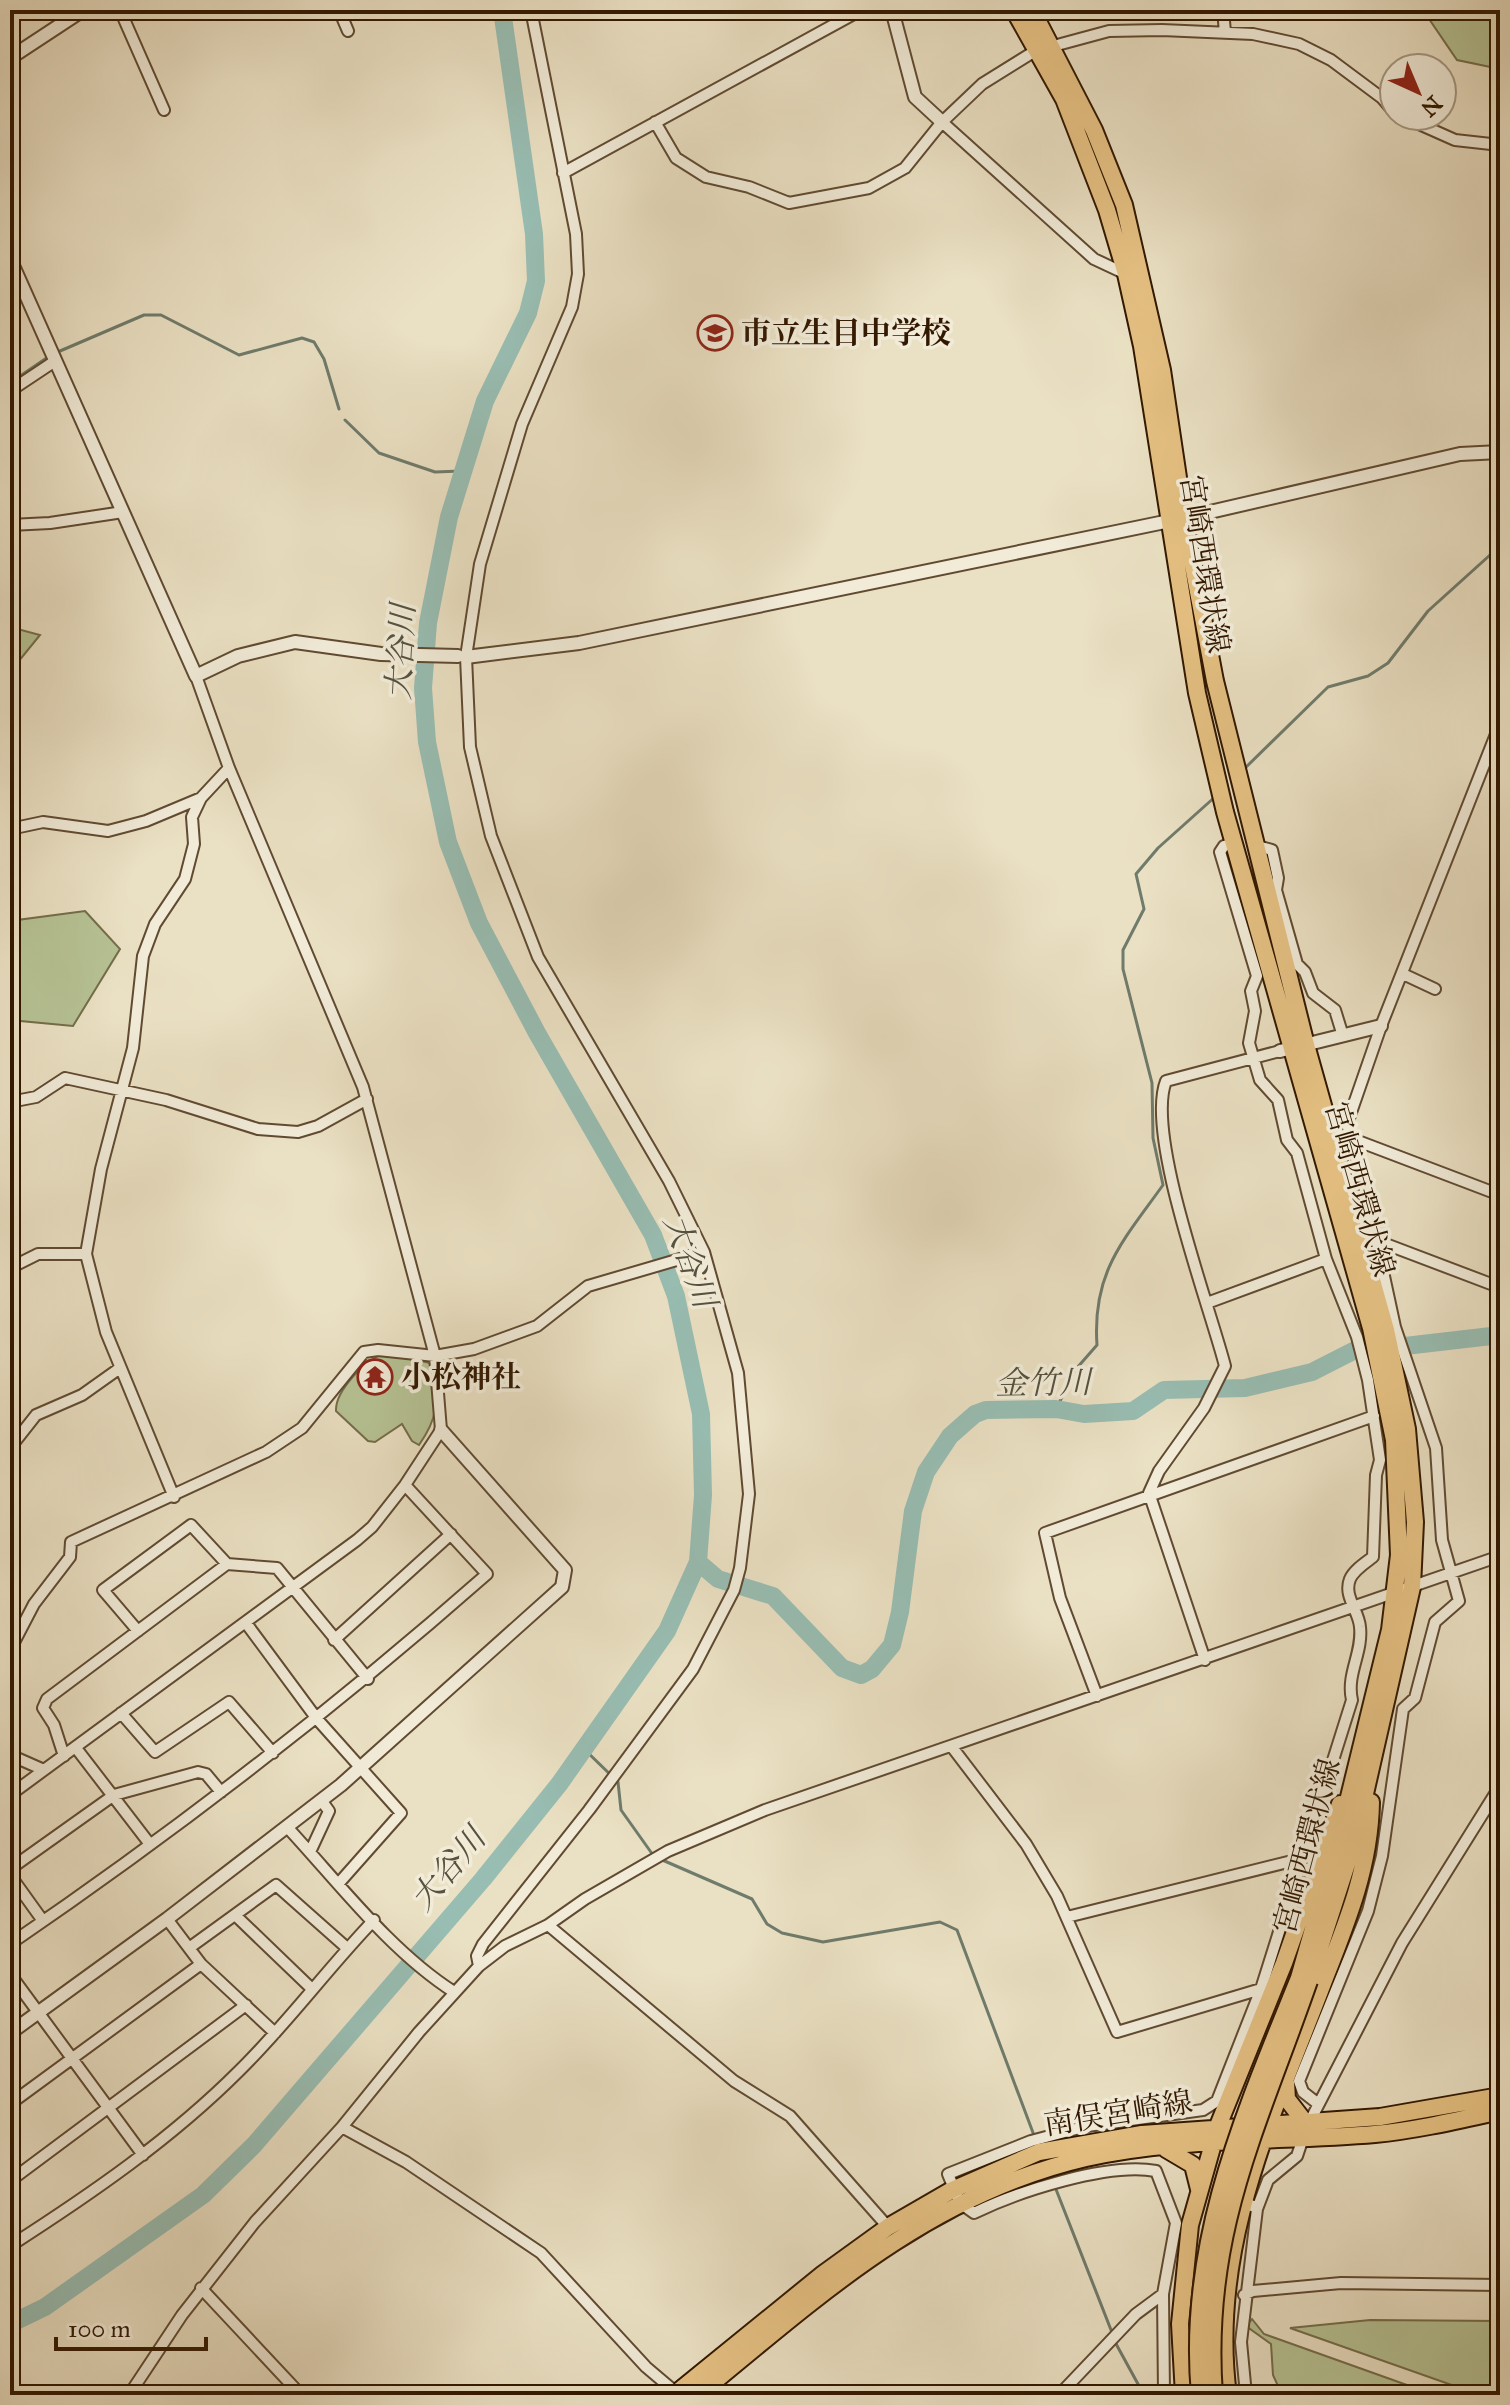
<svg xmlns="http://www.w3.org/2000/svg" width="1510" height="2405" font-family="'IM FELL Great Primer','Noto Serif JP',serif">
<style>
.green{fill:#b6c294;stroke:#746d4a;stroke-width:2}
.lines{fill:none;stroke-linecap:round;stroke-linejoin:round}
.stream{stroke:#6f7b6b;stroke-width:3}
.river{stroke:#98bdb2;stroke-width:18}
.minor-casing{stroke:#604a31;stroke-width:14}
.tertiary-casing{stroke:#604a31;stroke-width:16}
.primary-casing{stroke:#321800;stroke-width:20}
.minor{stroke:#f1ebd8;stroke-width:10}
.tertiary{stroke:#f1ebd8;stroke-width:12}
.primary{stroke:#e5c082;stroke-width:16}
.primary-bridge-casing{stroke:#321800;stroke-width:20;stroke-linecap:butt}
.primary-bridge{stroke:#e5c082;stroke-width:16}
.labels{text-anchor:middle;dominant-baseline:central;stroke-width:7;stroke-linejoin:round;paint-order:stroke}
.poi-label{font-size:30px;font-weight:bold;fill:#321800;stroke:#f1ebd8;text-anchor:start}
.street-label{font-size:30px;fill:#321800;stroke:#f1ebd8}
.water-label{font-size:32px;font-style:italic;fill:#56523e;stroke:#f1ebd8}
</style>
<rect width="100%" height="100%" fill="#eae0c3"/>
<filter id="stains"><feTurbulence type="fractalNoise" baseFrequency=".0025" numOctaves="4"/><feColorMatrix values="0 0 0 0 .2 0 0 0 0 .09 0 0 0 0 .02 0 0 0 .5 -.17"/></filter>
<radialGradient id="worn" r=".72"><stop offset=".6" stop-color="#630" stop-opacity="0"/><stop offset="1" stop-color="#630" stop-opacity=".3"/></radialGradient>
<path class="green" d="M1423,10l77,11v48l-43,-9z
M10,627l30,8 -30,37z
M85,911l35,38 -47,77 -63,-6v-99z
M386,1353l44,10c6,38 12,49 -11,82l-7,-4 -10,-17 -27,18 -7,-1 -32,-30c-1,-20 31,-54 50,-58z
M1252,2319l12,15 171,61h-153l-9,-20 -2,-31 -25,-18z
M1370,2320l130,1v74h-20l-190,-67z"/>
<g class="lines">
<path class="stream" d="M60,351l84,-36h17l78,40 63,-17 12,4 10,17 15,50
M10,383l38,-26
M345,420l34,33 56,19 26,-1
M1242,771l86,-84 40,-11 20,-13 40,-52 72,-65
M1056,1409l20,-40 21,-24c-5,-73 26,-104 66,-160l-10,-47 -1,-55 -29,-114v-19l21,-41 -8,-35 22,-26 58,-52
M584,1749l34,33 3,28 32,45
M660,1859l92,40 15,25 15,9 41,9 117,-20 17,8 78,208
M1050,2174l63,161
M1115,2342l29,53"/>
<path class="river" d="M698,1562l20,17 55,17 69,72 19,7 11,-6 20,-24 8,-33 13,-101 13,-39 24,-36 25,-22 11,-4 70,-1 28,5 49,-3 31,-21 81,-2 67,-16 51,-26h42l95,-11
M10,2324l35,-17 158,-112 51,-50 229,-266 77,-96 107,-152 31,-69 5,-67 -2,-81 -25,-118 -23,-61 -116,-202 -58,-110 -31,-81 -21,-100 -4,-54 5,-65 21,-106 36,-116 43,-88 8,-32 -2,-47 -32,-224"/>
<defs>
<path id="minor" d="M120,10l44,100
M339,10l9,21
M1223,10l2,22
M1401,116l54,24 45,5
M655,122l21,36 30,19 43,10 40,16 80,-15 36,-20 37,-46 40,-38 53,-33 74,-20 53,-1 91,4 46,10 32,16 51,38 12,14
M942,122l152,137 32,15
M563,173l298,-163
M10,391l45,-30
M10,525l40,-2 73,-11
M10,829l33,-7 65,9 38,-10 55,-23
M1257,846l15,4 6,28 -2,12 21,74 8,8 8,21 22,17 8,26
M1403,974l32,15
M10,1102l26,-5 29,-19 101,22 92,29 40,3 20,-6 49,-27
M1350,1138l150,57
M1375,1240l116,44
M10,1268l28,-14h48
M1207,1303l119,-44
M10,1448l26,-33 46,-20 38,-27
M174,1497l-68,-165 -20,-78 15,-85 32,-121 10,-92 12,-32 30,-45 9,-35 -2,-27 9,-19 28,-30
M246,1623l71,96 84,94 -62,70
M138,1631l-35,-41 88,-65 36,39
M334,1640l117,-106
M10,1650l24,-46 36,-47 1,-15 195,-90 36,-24 62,-76 14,-2 57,6 39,-7 63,-23 51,-40 116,-34
M1205,1660l-56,-167 10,-22 45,-63 21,-42c-16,-62 -80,-232 -59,-285l114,-30
M1097,1696l-37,-98 -15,-65 329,-117
M121,1713l34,39 74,-50 44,51
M952,1747l74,97 31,52 60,136 144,-43
M76,1748l73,95
M10,1755l34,15
M64,1756l-10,-31 -11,-17 4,-9 180,-135 50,4 91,111
M10,1795l347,-255 15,-13 33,-42 36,-55 -6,-74 -72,-269 -134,-319 -33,-92
M287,1827c52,56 103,124 167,165
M310,1852l19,-41 -8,-11
M10,1869l104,-74 84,-23 8,2 15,18
M10,1875l33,46
M235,1915l77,74
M1067,1917l233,-58
M167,1919l34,45 74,69
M548,1925l186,156 56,35 98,111
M10,1944c167,-114 326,-237 477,-370l-82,-89
M189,1948l87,-63 71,63
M479,1966l-2,-10 6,-12 106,-134 104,-141 41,-79 6,-22 9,-74 -11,-121 -34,-121 -35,-71 -131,-224 -47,-121 -21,-89 -4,-90 14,-93 42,-140 50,-117 6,-33 -2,-40 -45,-224
M10,1974l133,181
M1317,2103l-14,-11 -4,-11 69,-170 14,-55 21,-147 12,-11 20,-76 24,-21 -17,-61 -6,-92 -41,-121 -32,-148 -16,-55 34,-98 119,-302
M10,2104l191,-140
M1310,2121l92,-178 98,-157
M342,2127l64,35 135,91 105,114 33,28
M10,2181l236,-176
M1243,2200l14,9 -16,133 5,53
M1257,2209l11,-29 29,-24 6,-18
M10,2246c81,-52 161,-107 229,-175 48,-47 88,-102 135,-151
M201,2288l100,107
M1244,2295l9,-4 88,-8 159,2
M129,2395l53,-80 73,-93 87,-95 77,-95 60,-66 26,-20 43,-21 37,-26 83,-48 97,-41 735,-254
M1059,2395l77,-81 27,-20
M1164,2395l-1,-101 13,-71 -20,-52c-48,-9 -139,21 -182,42l-14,-10 -12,-29 83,-33 56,-15 116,-16 14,-9 44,-112 91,-289c-6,-26 11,-47 8,-73 -1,-16 -17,-31 -10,-48 4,-9 15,-16 23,-22l3,-82 4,-15 -12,-80 -11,-43 -31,-78 -29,-106 -10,-13 -9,-40 -18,-20 -11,-37 6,-32 -4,-20 6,-15 -37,-124 4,-6 10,-3"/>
<path id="tertiary" d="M892,10l23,87 27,25
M10,58l73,-48
M10,259l186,417 42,-20 57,-14 86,12 77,2
M466,657l113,-14 605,-125 276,-64 40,-2
M1280,1051l101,-25
M10,2033l157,-114 174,-134 221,-198 3,-17 -124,-140"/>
<path id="primary" d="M1014,10l50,89 43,111 19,64 16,72 55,347 28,119 146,516 23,112 5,115 -9,75 -52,212 -39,136
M1032,10l62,120 30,75 38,165 22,148 31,163 91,364 80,285 21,99 8,93 -3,65 -58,255 -45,139
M1286,2082l1,17 17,22
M1166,2149l27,16 6,24
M674,2395l149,-121 65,-47 64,-37 87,-38 103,-18 238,-17 120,-21
M698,2395c120,-99 232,-201 388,-237 94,-21 194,-16 289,-24 42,-4 84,-14 125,-23
M1184,2395l-4,-71 10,-99 28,-99 66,-163 56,-159
M1228,2395c-20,-149 46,-282 97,-417 23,-58 45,-113 46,-176"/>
</defs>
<use href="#minor" class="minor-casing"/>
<use href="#tertiary" class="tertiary-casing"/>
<use href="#primary" class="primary-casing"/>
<use href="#minor" class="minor"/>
<use href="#tertiary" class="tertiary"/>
<use href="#primary" class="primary"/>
<defs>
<path id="primary-bridge" d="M1200,2395c-14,-150 44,-281 99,-417
M1214,2395c-12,-161 44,-267 95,-414"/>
</defs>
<use href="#primary-bridge" class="primary-bridge-casing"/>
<use href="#primary-bridge" class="primary-bridge"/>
</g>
<defs>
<symbol id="school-ring" viewBox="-11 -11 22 22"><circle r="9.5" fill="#f1ebd8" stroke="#8f2418" stroke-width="1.5"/><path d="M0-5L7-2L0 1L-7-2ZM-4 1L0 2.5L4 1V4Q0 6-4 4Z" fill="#8f2418"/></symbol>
<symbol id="temple-ring" viewBox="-11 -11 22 22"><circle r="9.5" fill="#f1ebd8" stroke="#8f2418" stroke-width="1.5"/><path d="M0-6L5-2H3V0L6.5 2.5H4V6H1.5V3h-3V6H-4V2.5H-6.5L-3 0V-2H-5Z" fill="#8f2418"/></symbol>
</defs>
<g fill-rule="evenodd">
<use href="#school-ring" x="695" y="313" width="40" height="40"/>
<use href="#temple-ring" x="355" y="1357" width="40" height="40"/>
</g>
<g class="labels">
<g class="poi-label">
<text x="741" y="333">市立生目中学校</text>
<text x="401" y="1377">小松神社</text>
</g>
<g class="street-label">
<text transform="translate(1205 564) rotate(81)">宮崎西環状線</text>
<text transform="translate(1360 1189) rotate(74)">宮崎西環状線</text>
<text transform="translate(1307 1846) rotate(-75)">宮崎西環状線</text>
<text transform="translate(1118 2113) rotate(-9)">南俣宮崎線</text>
</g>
<g class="water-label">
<text transform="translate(401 652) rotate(-87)">大谷川</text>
<text transform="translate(690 1261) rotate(70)">大谷川</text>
<text transform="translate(1043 1383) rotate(-1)">金竹川</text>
<text transform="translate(448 1869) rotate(-50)">大谷川</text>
</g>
</g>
<rect width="1510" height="2405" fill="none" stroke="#eae0c3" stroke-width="40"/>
<rect x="12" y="12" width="1486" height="2381" fill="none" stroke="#321800" stroke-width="4"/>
<rect x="20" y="20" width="1470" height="2365" fill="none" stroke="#321800" stroke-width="2"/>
<g transform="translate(1418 92) rotate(136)"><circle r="38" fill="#f1ebd8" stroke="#a59782" stroke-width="2"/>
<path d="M0-6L14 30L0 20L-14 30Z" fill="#8f2418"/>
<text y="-12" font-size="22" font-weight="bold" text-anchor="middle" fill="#321800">N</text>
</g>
<path d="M56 2337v12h150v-12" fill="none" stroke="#321800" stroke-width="4"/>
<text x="68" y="2337" font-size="24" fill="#321800" stroke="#f1ebd8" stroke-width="6" paint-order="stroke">100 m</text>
<rect width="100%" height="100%" filter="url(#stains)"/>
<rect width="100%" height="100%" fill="url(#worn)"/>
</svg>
